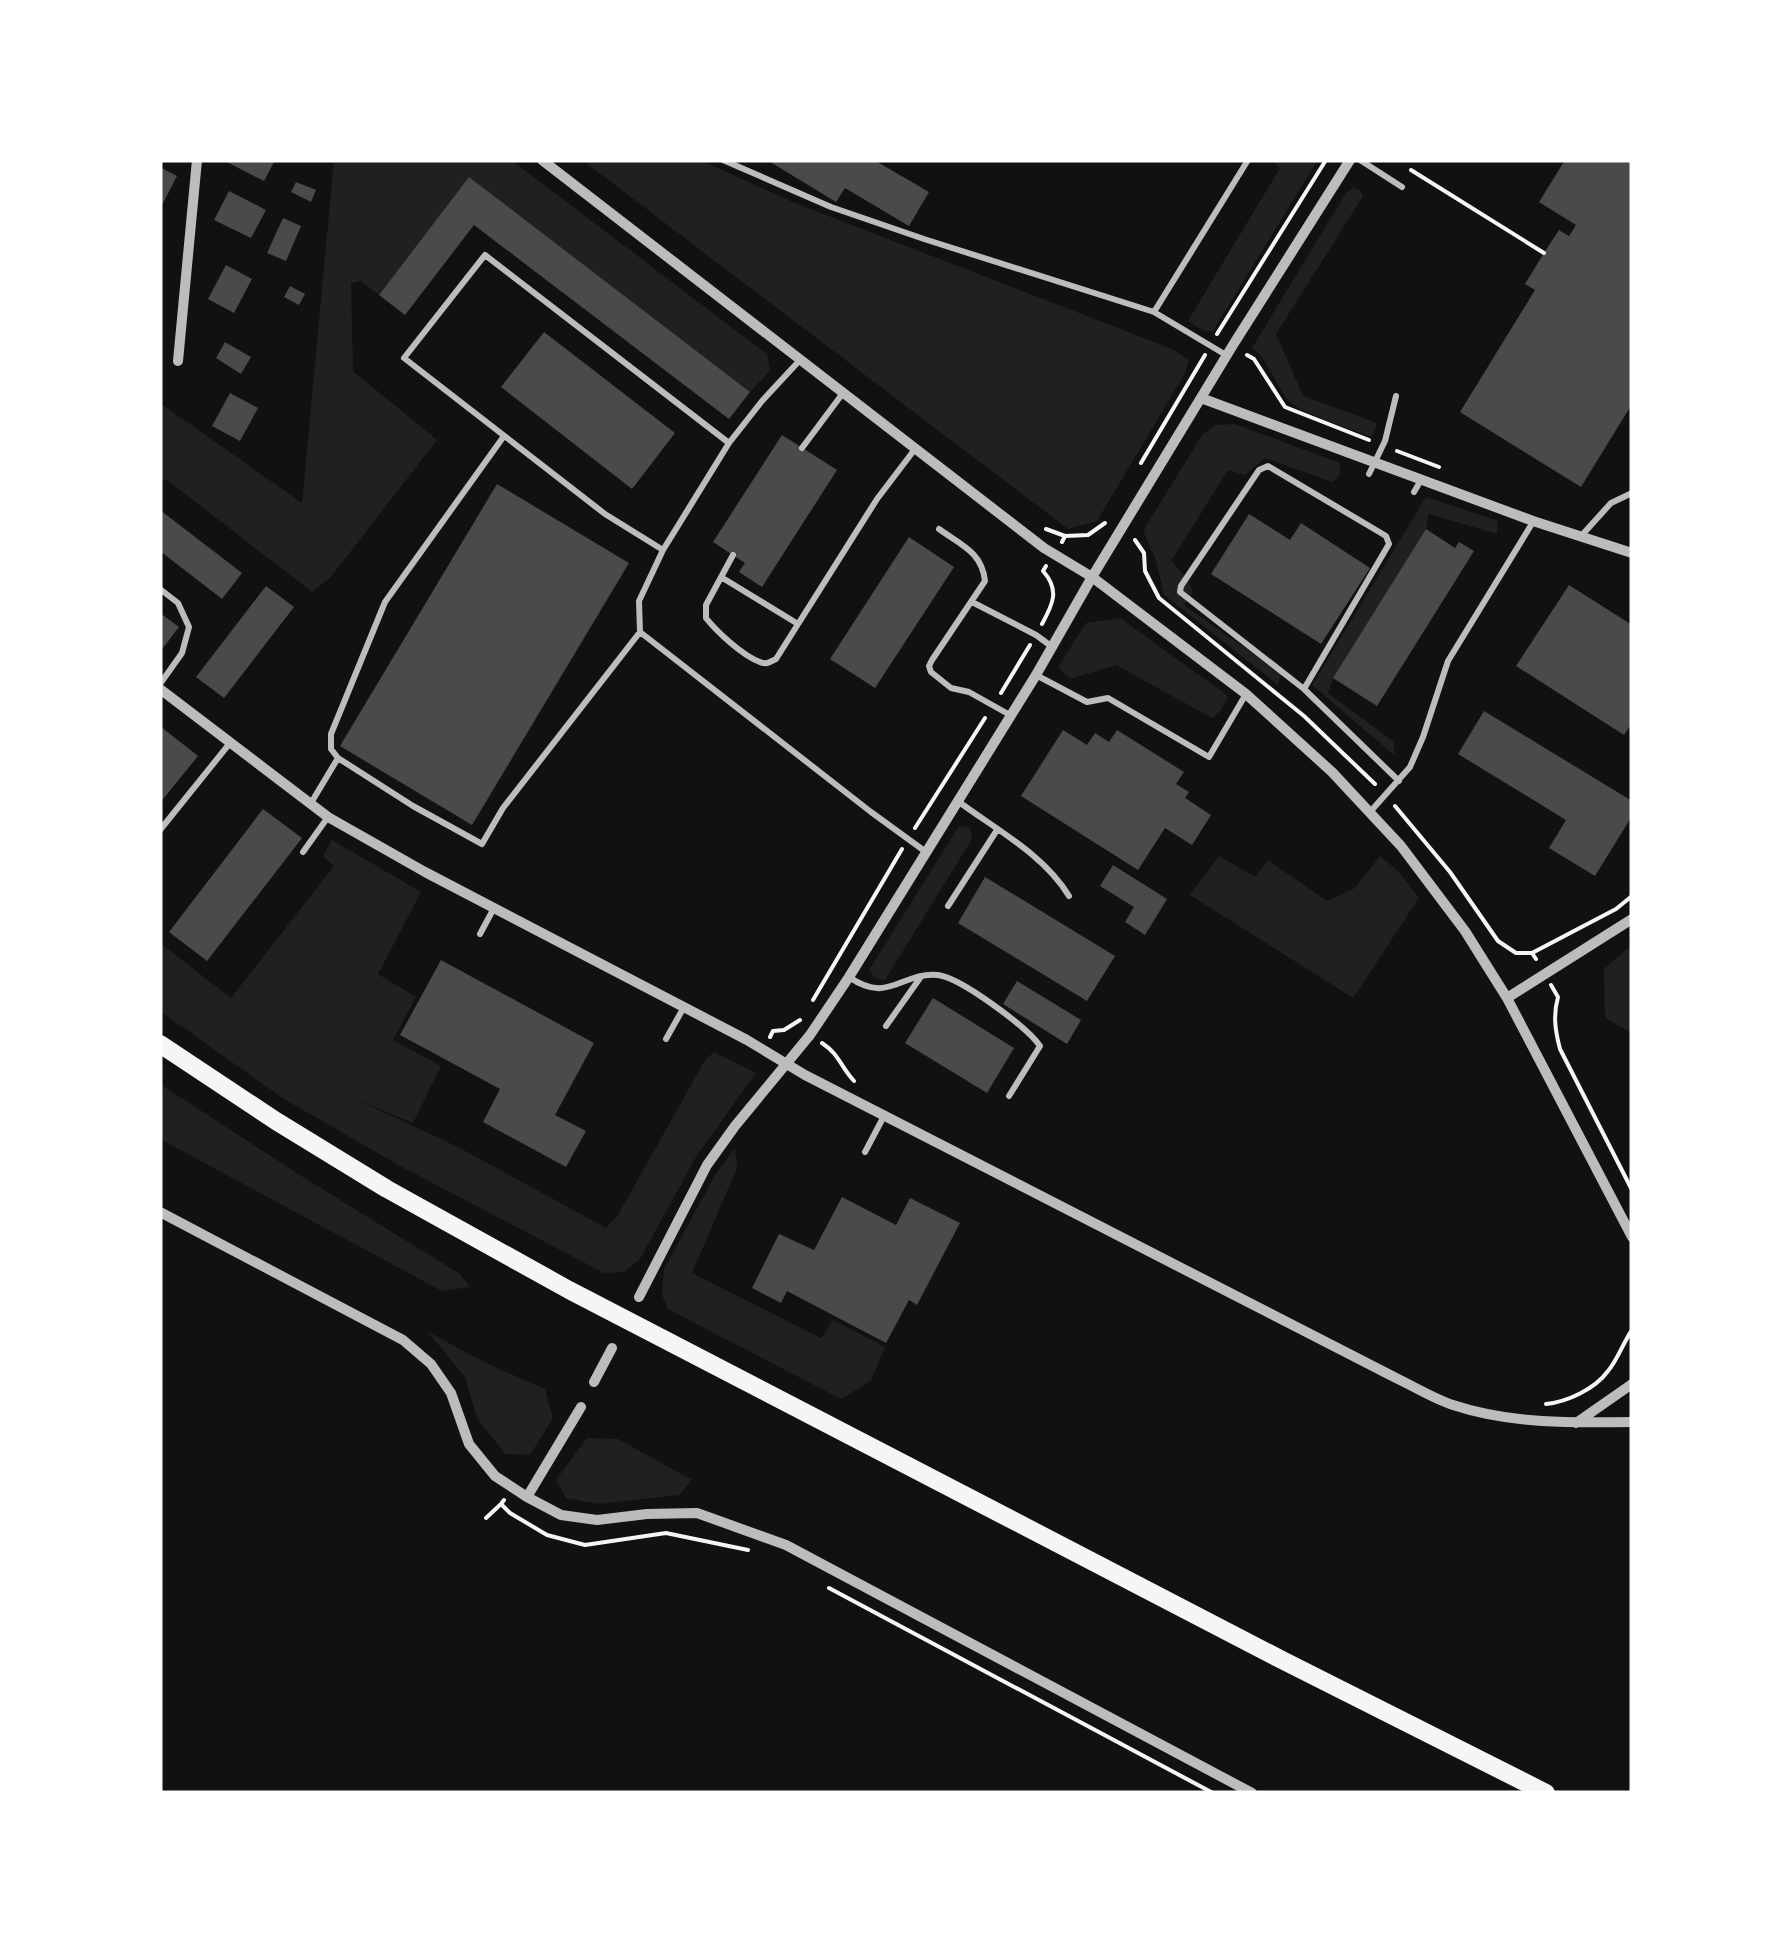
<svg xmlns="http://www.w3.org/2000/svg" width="1792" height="1953" font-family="'Source Sans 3',sans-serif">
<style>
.green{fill:#202020}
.building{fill:#4a4a4a}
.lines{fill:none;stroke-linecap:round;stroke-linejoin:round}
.path{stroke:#f5f5f5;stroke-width:4}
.service{stroke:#bcbcbc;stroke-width:6}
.minor{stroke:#bcbcbc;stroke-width:10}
.primary{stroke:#f5f5f5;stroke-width:18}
</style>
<rect width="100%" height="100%" fill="#111"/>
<path class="green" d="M334,160h177l256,194 3,17 -20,21 -281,-215 -90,118 -18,-14 -10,2 2,88 84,69 -107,138 -18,14 -145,-112 -3,1 -4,-3v-75l142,100z
M582,160h118l95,43 377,146 17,11 -5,15 -87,146 -29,8z
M1270,160h41l5,3 -103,168h-9l-16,-10 92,-153z
M1352,188l8,2 3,6 -87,138 27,62 74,27 -5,14c-18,-7 -72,-24 -83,-36 -14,-15 -20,-42 -37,-53l94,-155z
M1235,424l105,39v12l-8,7 -67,-24 -20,17 -17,-5 -57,91 16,17 6,14 -9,13 97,69 -3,11 -114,-90 -8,-35 -13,-29 59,-96 13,-10z
M1426,497l72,24 -1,13 -68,-20 -3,15 -93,149 -5,15 65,48 2,15 -83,-71z
M1120,618l108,78 -7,14 -9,8 -96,-53 -46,14 -12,-12 28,-44z
M959,826l11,2 2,11 -87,141 -10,-2 -6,-8z
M332,840l89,52 -43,82 38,23 -23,43 48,26 -28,57 -64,-27 111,52 146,80 12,-13 87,-155 9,-8 42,21 -60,84 -56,102 -16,13 -20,1 -202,-106 -118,-68 -124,-88v-68l71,55 103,-132 -11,-10z
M1219,856l36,21 13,-17 59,41 28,-13 25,-32 19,16 20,26 -66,100 -163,-103z
M1632,945v88l-27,-15 -1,-49z
M160,1084l138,90 162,100 10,13 -28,4 -282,-152z
M735,1148l2,20 -45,105 129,65 12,-18 52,27 -14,34 -30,18 -173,-90 -6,-14 2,-26 51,-94z
M428,1332l60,32 57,25 8,29 -23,37 -25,-1 -28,-36 -12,-41z
M587,1438l31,1 74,41 -13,15 -81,9 -32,-6 -10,-18z"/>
<path class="building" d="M223,160h52l-11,21z
M767,160h107l55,32 -20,34 -64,-38 -9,14z
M1565,160h67v244l-51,83 -121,-75 75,-122 -10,-6 19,-31 15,-23 10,6 7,-11 -37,-23z
M160,167l17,9 -17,33z
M469,177l281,215 -21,27 -255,-194 -69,90 -26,-20z
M296,182l20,8 -5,12 -20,-10z
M229,191l37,19 -15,28 -37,-18z
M283,218l18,8 -15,35 -19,-8z
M226,265l26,14 -18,34 -26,-14z
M290,286l15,8 -6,11 -15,-8z
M544,332l131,101 -43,56 -131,-102z
M225,342l26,15 -10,17 -25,-16z
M230,393l28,15 -18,33 -28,-15z
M782,435l55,35 -75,117 -23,-15 6,-9 -32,-21z
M497,484l132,79 -157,262 -132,-79z
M160,510l82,63 -20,26 -62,-48z
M1249,514l41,26 11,-17 69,45 -49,76 -110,-70z
M1426,529l29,19 4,-6 15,9 -97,155 -44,-28z
M909,537l45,30 -79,121 -45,-29z
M1569,585l63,40v98l-8,12 -108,-69z
M266,586l28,21 -70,91 -28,-21z
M160,613l19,14 -16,21 -3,-2z
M1484,711l148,90v15l-37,60 -46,-28 17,-28 -108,-66z
M160,726l38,30 -38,47z
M1063,730l24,15 8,-12 14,9 8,-12 67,42 -8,12 13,8 -4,6 26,17 -19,30 -27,-17 -27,42 -117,-74z
M263,809l39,29 -95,123 -38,-29z
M1113,865l54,34 -22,36 -20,-13 9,-15 -34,-21z
M985,877l130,79 -28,45 -129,-78z
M441,960l153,83 -39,72 31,16 -20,36 -83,-45 17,-33 -100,-54z
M1017,981l64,39 -14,24 -64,-40z
M933,998l81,50 -27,45 -82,-50z
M842,1197l54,28 14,-27 50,25 -43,82 -8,-5 -23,43 -99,-52 -6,12 -29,-15 27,-54 35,16z"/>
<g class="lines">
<path class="path" d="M1411,170l133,83
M1217,334l109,-174
M1247,355l7,4 31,48 84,33
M1397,451l42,16
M1141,463l64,-108
M1046,529l19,7
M1135,540l9,13 1,18 14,27 145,118 71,68
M1062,542l3,-6 23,-1 17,-12
M1042,624c11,-20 18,-34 1,-53l3,-5
M1001,693l29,-48
M1395,806l55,66 48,69 18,12h16l4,6
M915,828l70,-110
M1532,953l84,-44 16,-13
M1551,985l7,12c-5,18 -3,33 2,52l72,141
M813,1000l89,-151
M770,1037l3,-6 11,-1 16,-10
M822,1043c18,12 18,23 32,38
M1546,1404c21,-2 49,-15 62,-33 9,-10 15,-28 24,-41
M504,1500l-3,4 9,9 37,22 38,10 81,-12 82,17
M486,1518l15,-14
M829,1588l384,205"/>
<path class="service" d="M723,160l108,47 93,32 230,73 72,43
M1360,160l42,27
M1154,312l94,-152
M504,436l-119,166 -54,132v15l7,9 75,48 69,38 21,-36 137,-176 231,180 55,40
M802,448l41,-55
M1369,474l16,-33 11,-45
M1414,492l7,-12
M939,529c22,16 43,23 46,52l-53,79 -3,6 2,6 20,16 18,4 41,23
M1582,535l29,-32 21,-10
M663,550l-58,-36 -201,-156 81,-103 244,188
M733,555l-27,50v13c11,14 37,38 54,44 7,3 10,0 16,-3l101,-160 38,-50
M721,577l77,47
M160,589l18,14 11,24 -7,26 -22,31
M972,602l64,33 15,11
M640,632l-1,-31 24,-51 66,-107 33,-42 38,-41
M1036,675l51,27 21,-4 101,59 37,-63
M1304,689l85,-145 -3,-8 -118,-70 -9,4 -78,116 -1,6 124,97 95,92
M959,802c38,28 85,53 110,94
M311,803l27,-45
M1370,812l40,-45 13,-30 25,-76 85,-139
M160,830l70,-87
M303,852l25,-35
M948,906l49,-76
M480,934l14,-26
M849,977c40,28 53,-6 89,-2 23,3 89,52 102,71l-31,50
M886,1026l34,-48
M666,1039l18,-32
M865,1152l19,-36"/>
<path class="minor" d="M542,160l502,388 48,29 154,117 86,78 69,74 64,85 42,67 125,239
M178,361l19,-201
M1201,398l332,123 99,32
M160,689l168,128 97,55 322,168 58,35 591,303c19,9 38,21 57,27 57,19 120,18 179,17
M1507,998l125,-79
M160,1212l243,128 28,24 20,29 18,51 26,32 32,21 34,18 36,5 50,-6 50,-1 89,32 466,248
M639,1297l68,-132 28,-39 75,-91 39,-58 187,-302 56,-98 141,-232 117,-185
M594,1382l18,-34
M1576,1423l56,-39
M527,1497l54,-90"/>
<path class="primary" d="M160,1044l116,77 111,68 182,101 715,371 262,132"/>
</g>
<rect width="1792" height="1953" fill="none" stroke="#ffffff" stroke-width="325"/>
</svg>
